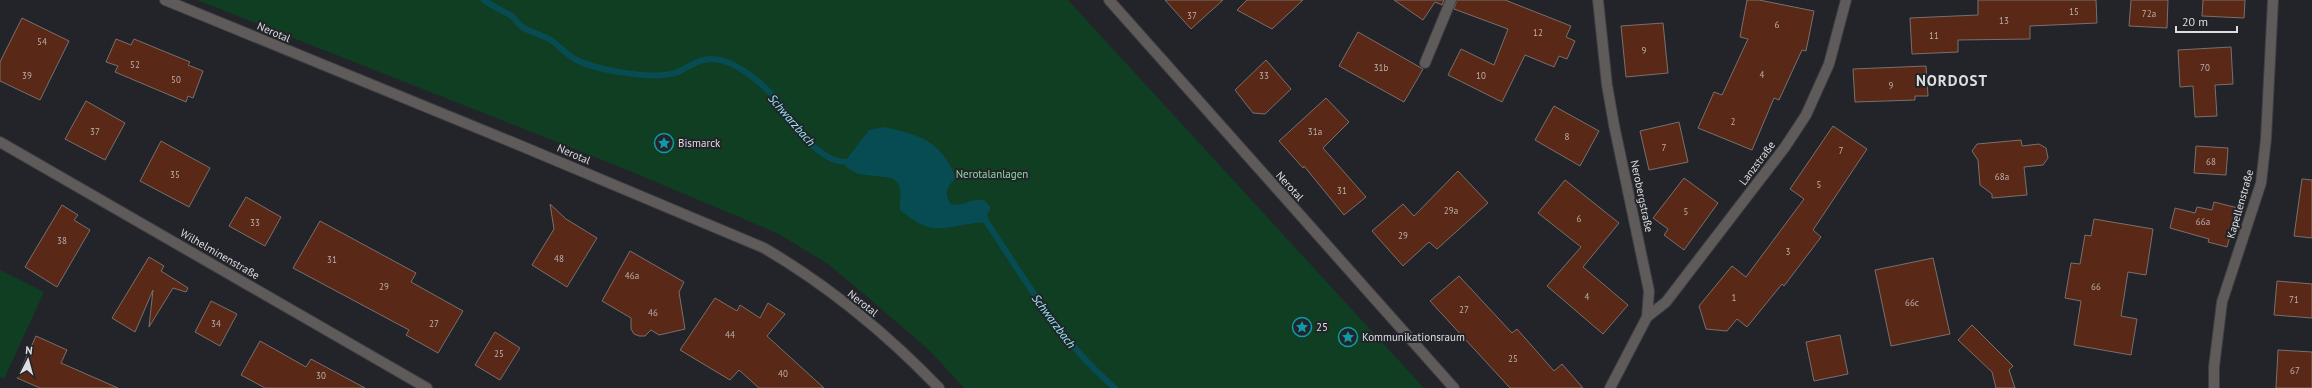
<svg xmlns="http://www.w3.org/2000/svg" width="2312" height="388" font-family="'PT Sans',sans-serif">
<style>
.green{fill:#0f3e22}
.water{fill:#074c53}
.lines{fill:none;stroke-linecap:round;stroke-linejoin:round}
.stream{stroke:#074c53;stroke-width:6}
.building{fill:#592816;stroke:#78706d}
.service-casing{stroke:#3d3e43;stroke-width:12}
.minor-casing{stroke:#3d3e43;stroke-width:12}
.tertiary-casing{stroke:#3d3e43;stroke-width:12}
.service{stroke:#5f5b5a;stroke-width:10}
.minor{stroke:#5f5b5a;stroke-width:10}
.tertiary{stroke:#5f5b5a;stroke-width:10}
.labels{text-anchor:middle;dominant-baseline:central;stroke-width:4;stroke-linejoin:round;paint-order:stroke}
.number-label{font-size:9px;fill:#bcb0af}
.street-label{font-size:11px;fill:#dddee2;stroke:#232429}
.poi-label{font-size:11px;fill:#dddee2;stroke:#232429;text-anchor:start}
.park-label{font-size:11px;fill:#8bd9a3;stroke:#232429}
.water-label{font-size:12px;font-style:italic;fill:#95eef9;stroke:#232429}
.district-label{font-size:15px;font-weight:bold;letter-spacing:1px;fill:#dddee2;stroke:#232429}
</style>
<rect width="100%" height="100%" fill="#232429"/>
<path class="green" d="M197,0h871l356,388h-460l-35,-38 -65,-56 -36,-30 -51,-31 -152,-64z
M0,270l44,22 -40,87 -4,-2z"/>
<path class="water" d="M885,127c37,9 55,13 71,51 -9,9 -13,15 -5,26 11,3 20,-6 33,-4l7,8 -4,6 2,5c-8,5 -11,3 -20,5 -34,6 -40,9 -69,-14 -1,-13 5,-23 -8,-32l-34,-4 -12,-7v-7l23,-30z"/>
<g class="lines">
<path class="stream" d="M484,0c8,6 17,10 26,15 5,3 7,8 11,11 8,6 19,8 28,13 9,5 16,15 26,20 20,11 66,18 89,16 25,-1 32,-24 63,-13 18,7 38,24 50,38 19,23 42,69 77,61
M979,218l7,3c39,58 74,121 129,167"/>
</g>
<path class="building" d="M1165,0h58l-32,29z
M1247,0h56l-31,29 -35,-19z
M1394,0h50l-2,5 -7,-3 -12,18z
M1457,0h48l66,26 -5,11 9,4 -8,18 -8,-3 -5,11 -29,-12 -23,47 -54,-27 13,-26 33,16 14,-36 -54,-20z
M1747,0h12l55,11 -8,40 -4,-1 -23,50 -5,-2 -22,52 -54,-22 16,-36 8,3 26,-56 -8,-2z
M1978,0h118l1,23 -67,3v13l-72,1v12l-46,2 -2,-36 68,-3z
M2131,0h37l-1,28 -38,-2z
M2203,0h42l-1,18 -42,-2z
M22,18l47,23 -29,59 -40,-19v-19z
M1663,23l5,50 -42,4 -5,-51z
M1358,32l65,37 -19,33 -65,-36z
M116,39l15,6 3,-6 56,23 -2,3 15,6 -10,27 -5,-2 -2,6 -71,-30 3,-6 -12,-4z
M2231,47l2,37 -18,1 2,31 -22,1 -2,-31 -13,1 -2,-37z
M1266,60l25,29 -26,25 -12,-1 -18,-23z
M1926,66l2,30h-13v4l-60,2 -2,-33z
M1326,98l23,24 -26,26 43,49 -22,18 -40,-49 -1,2 -24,-27z
M86,101l39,22 -20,37 -40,-21z
M1554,106l45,25 -19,35 -45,-26z
M1679,122l9,40 -39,8 -9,-39z
M1833,126l34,23 -54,81 8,7 -37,49 -2,-2 -35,43 -10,-8 -10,12 -21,-2 -7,-23 33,-40 14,11 58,-78 -14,-10z
M2021,140l1,6 17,-2 7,4 2,10 -5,7 -19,2 3,28 -35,3v-4l-12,-9 -2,-25 -6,-9 5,-7z
M161,141l49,27 -21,39 -49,-26z
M2196,146l32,2 -2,27 -32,-2z
M1458,171l30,32 -51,46 -8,-7 -26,24 -31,-35 31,-27 11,12z
M1684,178l34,25 -34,47 -20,-15 4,-6 -15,-11z
M2302,179l10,1v58l-18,-2z
M1565,180l54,43 -36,44 45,38 -25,29 -56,-48 34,-39 -43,-34z
M246,197l35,20 -16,29 -36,-20z
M2214,202l24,6 -11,39 -19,-5 1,-3 -39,-11 5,-20 20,5 2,-6 15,3z
M550,204l16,15 31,19 -30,49 -35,-22 22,-36z
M62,205l16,10 -4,5 16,10 -33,57 -32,-20z
M2094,219l59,10 -7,46 -18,-3 -7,44 16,3 -6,36 -57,-10 7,-44 -16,-3 6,-35 9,1 5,-29 6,1z
M320,221l96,52 -5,9 52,29 -25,42 -32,-18 3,-5 -116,-62z
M630,251l54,31 -5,10 6,37 -26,6 -8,-5 -6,6h-6l-5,-2 -3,-5v-11l-29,-17z
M149,257l15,9 -3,5 27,17 -2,4 -13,-4 -24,39 4,-37 -18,42 -23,-14z
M1933,258l17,76 -59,12 -16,-76z
M1459,276l53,57 5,-4 37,42 8,-7 21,24h-73l-80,-87z
M2277,281l35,3v34l-38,-3z
M715,298l22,13 3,-6 20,13 8,-15 17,11 -18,22 57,52h-65l-20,-18 -9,10 -50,-30z
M211,301l26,13 -17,32 -25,-14z
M1972,325l41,41 -4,4 6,18h-19l-4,-16 -34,-32z
M495,332l25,16 -20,32 -25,-15z
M1840,335l8,39 -34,7 -8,-39z
M36,336l31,14 -6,13 57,25h-78l-23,-10z
M260,341l46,26 5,-8 54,29h-100l-24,-13z
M2278,350l34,2v36h-36z"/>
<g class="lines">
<defs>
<path id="service" d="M1425,63l26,-63"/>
<path id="minor" d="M165,0l354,145 245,103c65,38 123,86 175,140
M1598,0l9,85 7,40 35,166 -2,26 -37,71
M0,142l427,246
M1647,317l19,-15 119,-155 21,-32 23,-51 17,-64
M2214,388v-21l8,-65 39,-119 5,-44 7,-139"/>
<path id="tertiary" d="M1109,0l345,388"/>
</defs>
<use href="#service" class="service-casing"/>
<use href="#minor" class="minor-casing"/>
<use href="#tertiary" class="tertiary-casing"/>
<use href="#service" class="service"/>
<use href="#minor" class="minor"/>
<use href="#tertiary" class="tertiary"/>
</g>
<defs>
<symbol id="sight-ring" viewBox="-11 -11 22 22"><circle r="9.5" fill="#232429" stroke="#0f9aa8" stroke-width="1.5"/><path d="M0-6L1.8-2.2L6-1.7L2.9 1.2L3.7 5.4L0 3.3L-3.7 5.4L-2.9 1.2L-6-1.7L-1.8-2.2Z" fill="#0f9aa8"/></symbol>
</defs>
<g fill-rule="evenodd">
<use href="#sight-ring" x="653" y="132" width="22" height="22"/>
<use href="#sight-ring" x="1291" y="316" width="22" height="22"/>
<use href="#sight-ring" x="1337" y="326" width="22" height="22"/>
</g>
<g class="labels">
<g class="number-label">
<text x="2074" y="11">15</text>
<text x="2149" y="13">72a</text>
<text x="1192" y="15">37</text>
<text x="2004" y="20">13</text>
<text x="1777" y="24">6</text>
<text x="1538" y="32">12</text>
<text x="1934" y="35">11</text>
<text x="42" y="41">54</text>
<text x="1644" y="50">9</text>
<text x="135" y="64">52</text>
<text x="1381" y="67">31b</text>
<text x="2205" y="67">70</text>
<text x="1762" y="74">4</text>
<text x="27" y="75">39</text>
<text x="1264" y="75">33</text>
<text x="1481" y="75">10</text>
<text x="176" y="79">50</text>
<text x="1891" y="85">9</text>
<text x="1733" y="121">2</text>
<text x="95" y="131">37</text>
<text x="1315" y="131">31a</text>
<text x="1567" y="136">8</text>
<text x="1664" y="147">7</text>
<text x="1841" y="150">7</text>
<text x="2211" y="161">68</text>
<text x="175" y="174">35</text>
<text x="2002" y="176">68a</text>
<text x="1819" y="184">5</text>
<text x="1342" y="190">31</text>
<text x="1451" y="210">29a</text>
<text x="1686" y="211">5</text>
<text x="1579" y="218">6</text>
<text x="2203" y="221">66a</text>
<text x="255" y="222">33</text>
<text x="1403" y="235">29</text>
<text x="62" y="240">38</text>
<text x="1788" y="251">3</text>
<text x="559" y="258">48</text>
<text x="332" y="259">31</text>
<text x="632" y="275">46a</text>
<text x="384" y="286">29</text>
<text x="2096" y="286">66</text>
<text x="1587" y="296">4</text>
<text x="1734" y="297">1</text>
<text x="2294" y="299">71</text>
<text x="1912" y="302">66c</text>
<text x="1464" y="309">27</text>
<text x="653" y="312">46</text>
<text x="216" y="323">34</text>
<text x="434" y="323">27</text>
<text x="730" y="334">44</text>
<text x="499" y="353">25</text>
<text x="1513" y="358">25</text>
<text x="2295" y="370">67</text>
<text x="783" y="373">40</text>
<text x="321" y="375">30</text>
</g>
<g class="street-label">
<text transform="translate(274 32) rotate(23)">Nerotal</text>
<text transform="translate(574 154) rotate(23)">Nerotal</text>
<text transform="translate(1757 163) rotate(-53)">Lanzstraße</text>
<text transform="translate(1290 186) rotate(48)">Nerotal</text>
<text transform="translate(1642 196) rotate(78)">Nerobergstraße</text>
<text transform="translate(2240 204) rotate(-74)">Kapellenstraße</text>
<text transform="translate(220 254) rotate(30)">Wilhelminenstraße</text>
<text transform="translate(863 303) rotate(38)">Nerotal</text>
</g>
<g class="poi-label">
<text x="678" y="143">Bismarck</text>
<text x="1316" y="327">25</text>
<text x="1362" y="337">Kommunikationsraum</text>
</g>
<g class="park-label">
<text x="992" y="174">Nerotalanlagen</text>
</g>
<g class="water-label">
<text transform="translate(792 120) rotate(49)">Schwarzbach</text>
<text transform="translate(1054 321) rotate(53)">Schwarzbach</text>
</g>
<g class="district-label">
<text x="1952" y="80">NORDOST</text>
</g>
</g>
<g transform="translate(28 360) rotate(6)" stroke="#232429" stroke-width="3" paint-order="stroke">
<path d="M0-3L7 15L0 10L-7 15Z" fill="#dddee2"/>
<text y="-6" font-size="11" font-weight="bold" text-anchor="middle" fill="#dddee2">N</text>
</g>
<path d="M2176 26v6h61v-6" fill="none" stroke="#dddee2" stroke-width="2"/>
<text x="2182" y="26" font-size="12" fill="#dddee2" stroke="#232429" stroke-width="3" paint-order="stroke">20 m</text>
</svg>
